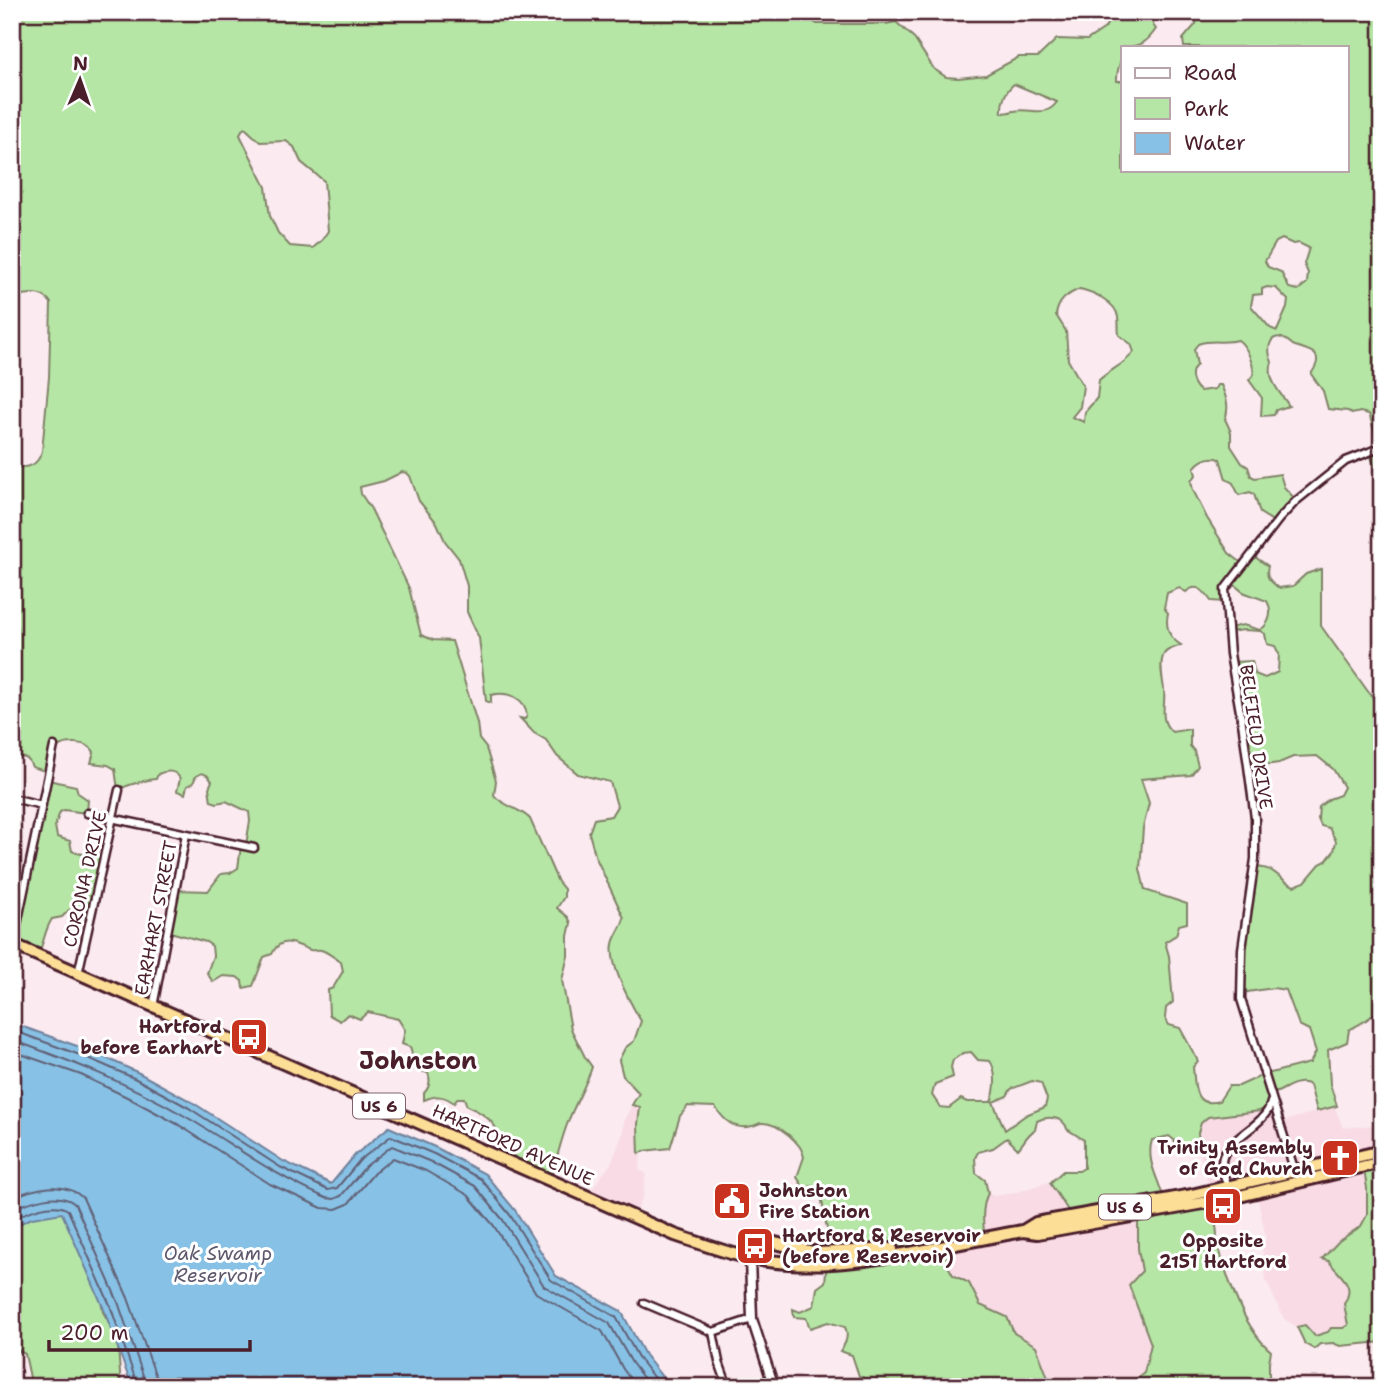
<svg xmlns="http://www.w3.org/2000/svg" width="1394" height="1399" font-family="'Shantell Sans',sans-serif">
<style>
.built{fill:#f8dbe5}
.green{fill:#b6e6a5;stroke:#808268;stroke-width:2;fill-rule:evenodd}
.water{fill:#87c2e6;stroke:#6f819b;stroke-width:2}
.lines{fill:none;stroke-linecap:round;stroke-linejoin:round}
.shore{stroke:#626076;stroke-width:2}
.minor-casing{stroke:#4a1f2b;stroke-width:11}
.tertiary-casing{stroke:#4a1f2b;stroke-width:13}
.trunk-casing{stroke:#4a1f2b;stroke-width:16}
.minor{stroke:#fff;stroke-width:6}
.tertiary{stroke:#fff;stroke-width:8}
.trunk{stroke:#fdde96;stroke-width:10}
.labels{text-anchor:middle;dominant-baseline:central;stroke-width:6;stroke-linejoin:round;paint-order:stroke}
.shield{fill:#fff;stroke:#80626b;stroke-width:2}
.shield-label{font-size:16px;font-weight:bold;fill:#4a1f2b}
.street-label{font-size:18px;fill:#4a1f2b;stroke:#fff}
.poi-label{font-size:18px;font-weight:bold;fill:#4a1f2b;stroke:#fff;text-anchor:end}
.water-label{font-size:19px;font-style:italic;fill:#5f586c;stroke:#fff}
.district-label{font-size:24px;font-weight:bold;fill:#4a1f2b;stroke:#fff}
</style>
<rect width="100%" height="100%" fill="#fbeaf0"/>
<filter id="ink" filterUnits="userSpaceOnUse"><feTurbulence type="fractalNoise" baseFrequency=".0143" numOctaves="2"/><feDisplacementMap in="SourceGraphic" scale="14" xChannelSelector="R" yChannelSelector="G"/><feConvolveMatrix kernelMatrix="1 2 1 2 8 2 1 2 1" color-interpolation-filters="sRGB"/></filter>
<g filter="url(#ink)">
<path class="built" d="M632,1105h7l1,2 -2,17 1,29 2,1 -2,16 7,3 -3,23 -9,21 -44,-22 6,-12 15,-19 12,-31 1,-12z
M1274,1106l7,16 53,-16 9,22 33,-3 5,34 -18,5 4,24v27l-6,11 -22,15 -10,20 8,12 10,7 3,7 -1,8 -5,9 4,21 -33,11 -10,-11 -8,2 -13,-8 -18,-39 -4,-34 4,-8 -9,-43 -4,-8 -42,9 -12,-47 2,-26 7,-6 52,-6z
M1049,1182l26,40 63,-10v37l4,22 -5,40 14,33 -7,30 -18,13h-70l-8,-9 -12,-32 -22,-13 -7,-16 -27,-12 -11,-22 -16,-8 -5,-9 -3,-17 39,-17 -3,-7 3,-23 4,-9 6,3 20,-3z"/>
<path class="green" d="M12,12h787l18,12h69l10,-2 17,15 21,32 12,8 12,1 28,-3 33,-18h19l19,-18 30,1 18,-12 8,-16h42l-2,13 3,4c-9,14 -17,18 -33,18 0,13 -7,21 -6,34h6v89h224v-123h-163l-1,-8 13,-15 1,-12h185v461h-5l-7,-19 9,-8 -10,-32 -9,-2 -8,2 -4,-3 -20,-2 -5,-18 -12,-17c15,-21 0,-23 -16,-28 -4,-1 -6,-5 -9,-6 -17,-10 -20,11 -14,22 -6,17 8,30 17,44l-13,4 -2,5 -13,1 1,-18 -13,-18 5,-6c-1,-11 -7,-28 -16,-34 -16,4 -25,-1 -40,4l-4,5 3,16c-9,7 -5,19 3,26l15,-2 2,-4h4c5,11 9,22 4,34l6,13v14l11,17 6,4 3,9 4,2 25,-4 4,13 12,13 -20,23 -16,-10 -6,-19 -4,-2 -11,3 -6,-12 -7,-4 -6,-20c-10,-3 -19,0 -26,9l2,7 -5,6 2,9 14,28 22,35 14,11 9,-9 16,11c-3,12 2,15 11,22l14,-2 13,-12 15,-5v57l61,85v292c-7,14 -21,20 -33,27l-2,12 -19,8 2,34 7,22 -20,5 -7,-26c-15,-7 -24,5 -38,9l-1,6 -11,11 -52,6 -7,6 -3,10 2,17 -9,-4 -14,4 -3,-10 -5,-4 -17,4c-7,23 9,42 13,64l39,-6c4,8 8,16 11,25 3,6 1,15 3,21 8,33 27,86 53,107l-2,11v25h-143l18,-14 7,-29 -22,-59 13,-14 -4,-22v-37l-63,9 -25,-38 13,-12h16l5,-3v-28l-17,-11c-3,-12 -19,-14 -30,-8l-2,9c-8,4 -11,13 -17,19l-11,-11 -14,10 -15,4 -3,6 1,15 9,7 3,13c-7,15 -5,31 -3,47l-40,8 3,18 5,9 16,8 11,22 27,12 7,16 22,13 12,32 8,9 -137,-2 -52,2 -2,-8 -6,-3 -7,-21 -12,-4c6,-8 9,-15 5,-24l-17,-5 -18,6 -4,-10 -12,-1 -1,-8 7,3 14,-6 3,-18 8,-6 4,-42 -9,-50 -8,-4 -8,2 -7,-11 7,-20c-2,-14 -26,-34 -41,-34 -6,0 -5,2 -11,3 -18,5 -28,-6 -37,-19l-27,-1 -8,10 -10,32 -26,3 -5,3 -1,-30 2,-17 -8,-2 7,-12 -16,-17 -4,-16 6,-12 9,-7 7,-20c-10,-17 -32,-57 -28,-77 2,-10 9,-16 11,-26l-28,-60 -7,-25 5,-14 17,-3 6,-10 -7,-24 -32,-8 -21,-18 -11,-16 -12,-7 -14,-15 5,1 2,-3c-1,-19 -20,-25 -36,-21v8l-5,-2 -7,-63 -12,-26v-26l-8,-27 -14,-18 -8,-18 -18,-22 -9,-25 -3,-3 -5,-1 -18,9 -24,6 1,7 10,15 38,79 12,47 12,5 19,1 25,82 2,16 7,9 10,33 -2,14c8,11 26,13 36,24l28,63 6,7v8l-7,11 11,9 3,6 -3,13v20l-6,24 9,49 14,28 7,10c-6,19 -17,36 -24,55 -7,18 -12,38 -17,58l-54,-23c10,-26 -8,-42 -30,-51l-3,-8h-6l-4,5c-10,-8 -18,-8 -30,-3v-7c6,-6 7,-12 4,-20l-15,-4c-3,-8 1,-15 -3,-22l-8,-3 3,-14 -7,-11 -30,-7 -8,7 -12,-5 -8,7 -11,-6 -1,-25 5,-2 10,-17 -2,-9c-5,-3 -13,-10 -20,-12 -3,-1 -7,1 -11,0 -15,-6 -29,-15 -38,4l-8,3 -11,29 -10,2 -1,-7 -5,-4 -14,-1 -10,6 -6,-9 6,-17 -1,-10 -6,-4 -36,-10 7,-42 31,1 13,-17 9,-1 8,-5 3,-22 5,-1 4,-24 -1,-9 -23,-11 -9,2 -6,-2 -2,-13 3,-7 -5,-6 -5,-2 -6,3 -3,7 -6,3 -2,8 -8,-3 3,-12c-4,-9 -13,-9 -22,-5l-2,5c-7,0 -33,7 -38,11l-3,-21 -7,-4 -17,-2 3,-11c-5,-11 -32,-12 -39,-2 -4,5 -5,15 -7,22l-16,-5c-4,-11 -9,-10 -20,-10v-290c16,1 25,0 30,-16l7,-74 2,-74c-9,-13 -24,-9 -39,-6zM1014,84l43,18c-12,17 -27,5 -43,9 -4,1 -8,2 -12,2 -1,-10 3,-22 12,-29zM245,128l15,14 26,-1 8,6 7,15 23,19 4,50 -6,9 -9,8 -23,-2 -12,-13 -8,-17 -4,-29 -26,-52 2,-5zM1282,239l11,5 6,-1 10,5 -5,16 4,9 -1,10 -9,7 -9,-2 -8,-16 -13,-5 -3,-6 11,-19zM1267,287l9,1 12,12 -1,8 -10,23 -7,-3 -19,-22 2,-11 9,-1v-5zM1080,289c13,3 36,13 38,28 1,6 0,12 1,18l12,9 3,8c-10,13 -23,17 -35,28l-2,18 -12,14 -1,10 -12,-5 8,-10 3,-21 -15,-26 -2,-29 -10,-16c2,-14 11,-21 24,-26zM1231,582l12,10 24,9c6,10 3,23 -7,29l-17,-5 -14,3 -1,4 16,-2 16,1 5,3 2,10 8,2 4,8 -1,18 -13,6 -10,-4 -3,-13 -19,1 16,105 30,-4 14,-6 24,-1 16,13 11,18 -4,8 -11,4 -10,8 -1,12 3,7 8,2 7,13 -2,10 -8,10 -6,3 -15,18 -11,4c-19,-8 -15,-18 -40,-19l-13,126 32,-5 13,2 13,35 10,5 7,22 -6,11 -47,12 -24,11h-10l-10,15c-26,7 -24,-15 -26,-34l5,-6 -18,-33 -11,-3 -4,-7 1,-10 7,-6 -4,-46 -4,-14 11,-7 3,-10 8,-2v-19l-42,-14 -5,-21 3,-41 6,-25 -8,-24 50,-4 7,-9 -4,-15 -4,-5v-17l-18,3c-14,-12 -6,-27 -8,-42 -1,-11 -5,-23 -1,-34 2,-7 12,-8 18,-11 -12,-7 -16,-18 -13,-32l-4,-5 3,-15 12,-5 7,4c11,-10 18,-1 25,9l13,1zM971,1052l7,8 12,1c7,9 6,30 1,41h-24l-6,-3 -12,9 -9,-1 -8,-12 3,-11 18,-7 -2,-10 2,-7 10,-7zM1032,1081l9,2 6,16 -2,8 -19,8 -21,15 -12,-28 14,-6 4,-7z
M48,780l28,6 2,7 10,7 -1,13 -23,-3 -4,2 -5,14 2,11 13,4 2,10c12,6 22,2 34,4v4l-11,58 -13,-1 -13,-6 -7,7 -10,2c-8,12 -7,22 -14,35l-23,-9z
M1382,1159v183l-42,4 -7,-3 -13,1 -6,5 -9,-5 -8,-17 8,-2 10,11 13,-4 3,-4h12l5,-3 -4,-21c13,-21 -5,-27 -15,-43l-7,-2 17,-18 22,-15 6,-11v-27l-4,-24z
M63,1206l36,80 4,26 11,19 4,16 3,40h-89l-7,-33 -13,-7v-117l16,-17z"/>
<path class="water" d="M12,1023l79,28 48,22 53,29 91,59 48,23 24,-29 34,-28 48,21 48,26 30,36 41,66 65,35 24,44 25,32h-538l-29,-80 -41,-94 -30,5 -20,9z"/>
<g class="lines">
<path class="shore" d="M12,1030l76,28 48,21 53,29 91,59 48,23 9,-2 23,-28 31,-24 43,18 47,25 29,36 41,65 65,37 23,42 22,28
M12,1040c59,21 116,43 171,75 48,28 91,61 143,83l8,1 7,-3 25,-30 26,-20 39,16 44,24 28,34 41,66 65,37 23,40 18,24
M12,1051l69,24 46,22 52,28 91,59 52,24 14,1 12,-5 26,-31 19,-15 33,13 42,24 26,31 42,67 66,38 21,38 13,18
M12,1198c21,-10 53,-18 71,0l45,100 28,79 1,10
M12,1209c17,-7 47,-19 63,-5l43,98 29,85
M12,1219c15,-7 41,-19 56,-9l42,95 28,82"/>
<defs>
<path id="minor" d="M12,798l30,7
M87,813l167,35
M13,944l41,-198
M78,974l41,-184
M153,1007l33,-173
M1295,1172l-54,-173 1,-50 13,-90v-41l-12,-89 -13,-75 -5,-65 54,-70 17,-18 50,-40 36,-14
M1229,1189c-3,-8 -8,-19 -7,-27 1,-23 44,-35 49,-60
M644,1303l69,29 39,-13
M713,1332l6,30 9,25"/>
<path id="tertiary" d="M750,1258l2,61 22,68"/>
<path id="trunk" d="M12,944l663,291c31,10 61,22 93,26 85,11 172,-16 255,-30l15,2 193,-35 151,-36
M1023,1231l13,-8 151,-27 195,-45
M750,1258l12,-11 13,-4 43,10 74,-4"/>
</defs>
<use href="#minor" class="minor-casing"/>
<use href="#tertiary" class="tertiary-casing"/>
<use href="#trunk" class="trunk-casing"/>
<use href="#minor" class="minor"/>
<use href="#tertiary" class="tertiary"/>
<use href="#trunk" class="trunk"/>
</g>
</g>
<defs>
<symbol id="bus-square" viewBox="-11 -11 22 22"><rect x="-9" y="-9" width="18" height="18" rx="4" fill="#c8321e" stroke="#fff"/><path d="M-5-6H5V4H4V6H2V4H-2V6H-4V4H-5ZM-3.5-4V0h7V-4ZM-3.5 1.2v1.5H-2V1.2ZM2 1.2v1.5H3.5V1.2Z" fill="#fff"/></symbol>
<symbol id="church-square" viewBox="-11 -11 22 22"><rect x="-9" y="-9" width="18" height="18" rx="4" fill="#c8321e" stroke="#fff"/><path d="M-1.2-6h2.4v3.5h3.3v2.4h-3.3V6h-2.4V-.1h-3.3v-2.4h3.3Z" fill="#fff"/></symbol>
<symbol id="civic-square" viewBox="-11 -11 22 22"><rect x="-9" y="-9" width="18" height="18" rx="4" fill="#c8321e" stroke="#fff"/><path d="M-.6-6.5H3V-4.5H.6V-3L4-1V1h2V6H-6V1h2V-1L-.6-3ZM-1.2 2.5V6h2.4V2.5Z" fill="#fff"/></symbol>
</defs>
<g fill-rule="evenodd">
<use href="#bus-square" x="227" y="1015" width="44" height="44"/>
<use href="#church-square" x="1318" y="1136" width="44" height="44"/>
<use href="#civic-square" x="710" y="1179" width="44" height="44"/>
<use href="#bus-square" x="1201" y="1184" width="44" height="44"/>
<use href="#bus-square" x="733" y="1224" width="44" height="44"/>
</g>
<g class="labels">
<g class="shield">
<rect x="353" y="1093.5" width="52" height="25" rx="5"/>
<rect x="1099" y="1194.5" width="52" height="25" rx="5"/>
</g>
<g class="shield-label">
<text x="379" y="1106">US 6</text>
<text x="1125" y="1207">US 6</text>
</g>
<g class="street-label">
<text transform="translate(1256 737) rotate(82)">BELFIELD DRIVE</text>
<text transform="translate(85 879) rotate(-77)">CORONA DRIVE</text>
<text transform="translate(156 918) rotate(-79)">EARHART STREET</text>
<text transform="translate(513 1145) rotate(24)">HARTFORD AVENUE</text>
</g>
<g class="poi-label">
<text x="222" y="1027">Hartford<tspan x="222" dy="21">before Earhart</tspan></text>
<text x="1313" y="1148">Trinity Assembly<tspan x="1313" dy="21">of God Church</tspan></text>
<text x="759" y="1191" text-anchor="start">Johnston<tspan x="759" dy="21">Fire Station</tspan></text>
<text x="782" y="1236" text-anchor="start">Hartford &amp; Reservoir<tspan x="782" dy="21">(before Reservoir)</tspan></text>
<text x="1223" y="1241" text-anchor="middle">Opposite<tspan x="1223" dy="21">2151 Hartford</tspan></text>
</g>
<g class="water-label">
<text x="218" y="1253">Oak Swamp<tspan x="218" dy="22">Reservoir</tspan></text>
</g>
<g class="district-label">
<text x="418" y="1061">Johnston</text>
</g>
</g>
<rect width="1394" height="1399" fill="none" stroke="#fff" stroke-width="42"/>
<rect x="21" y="21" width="1352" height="1357" fill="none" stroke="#4a1f2b" stroke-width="2.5" filter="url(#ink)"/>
<rect x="1121" y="46" width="228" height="126" fill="#ffffff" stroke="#b7a5aa" stroke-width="2"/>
<rect x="1135" y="68" width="35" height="10" fill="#ffffff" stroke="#b7a5aa" stroke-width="2"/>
<text x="1184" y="80" font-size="21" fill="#4a1f2b">Road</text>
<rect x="1135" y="98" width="35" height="21" fill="#b6e6a5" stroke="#b7a5aa" stroke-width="2"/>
<text x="1184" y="116" font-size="21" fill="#4a1f2b">Park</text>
<rect x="1135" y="133" width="35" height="21" fill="#87c2e6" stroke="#b7a5aa" stroke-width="2"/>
<text x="1184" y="150" font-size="21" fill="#4a1f2b">Water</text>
<g transform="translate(80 80) rotate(2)" stroke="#ffffff" stroke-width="5" paint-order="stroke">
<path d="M0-5L12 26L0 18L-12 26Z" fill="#4a1f2b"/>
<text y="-10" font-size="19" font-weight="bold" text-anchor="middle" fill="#4a1f2b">N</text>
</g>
<path d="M49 1340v10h201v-10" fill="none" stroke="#4a1f2b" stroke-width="3.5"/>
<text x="60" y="1340" font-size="21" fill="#4a1f2b" stroke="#ffffff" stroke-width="5" paint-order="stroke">200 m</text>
</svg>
